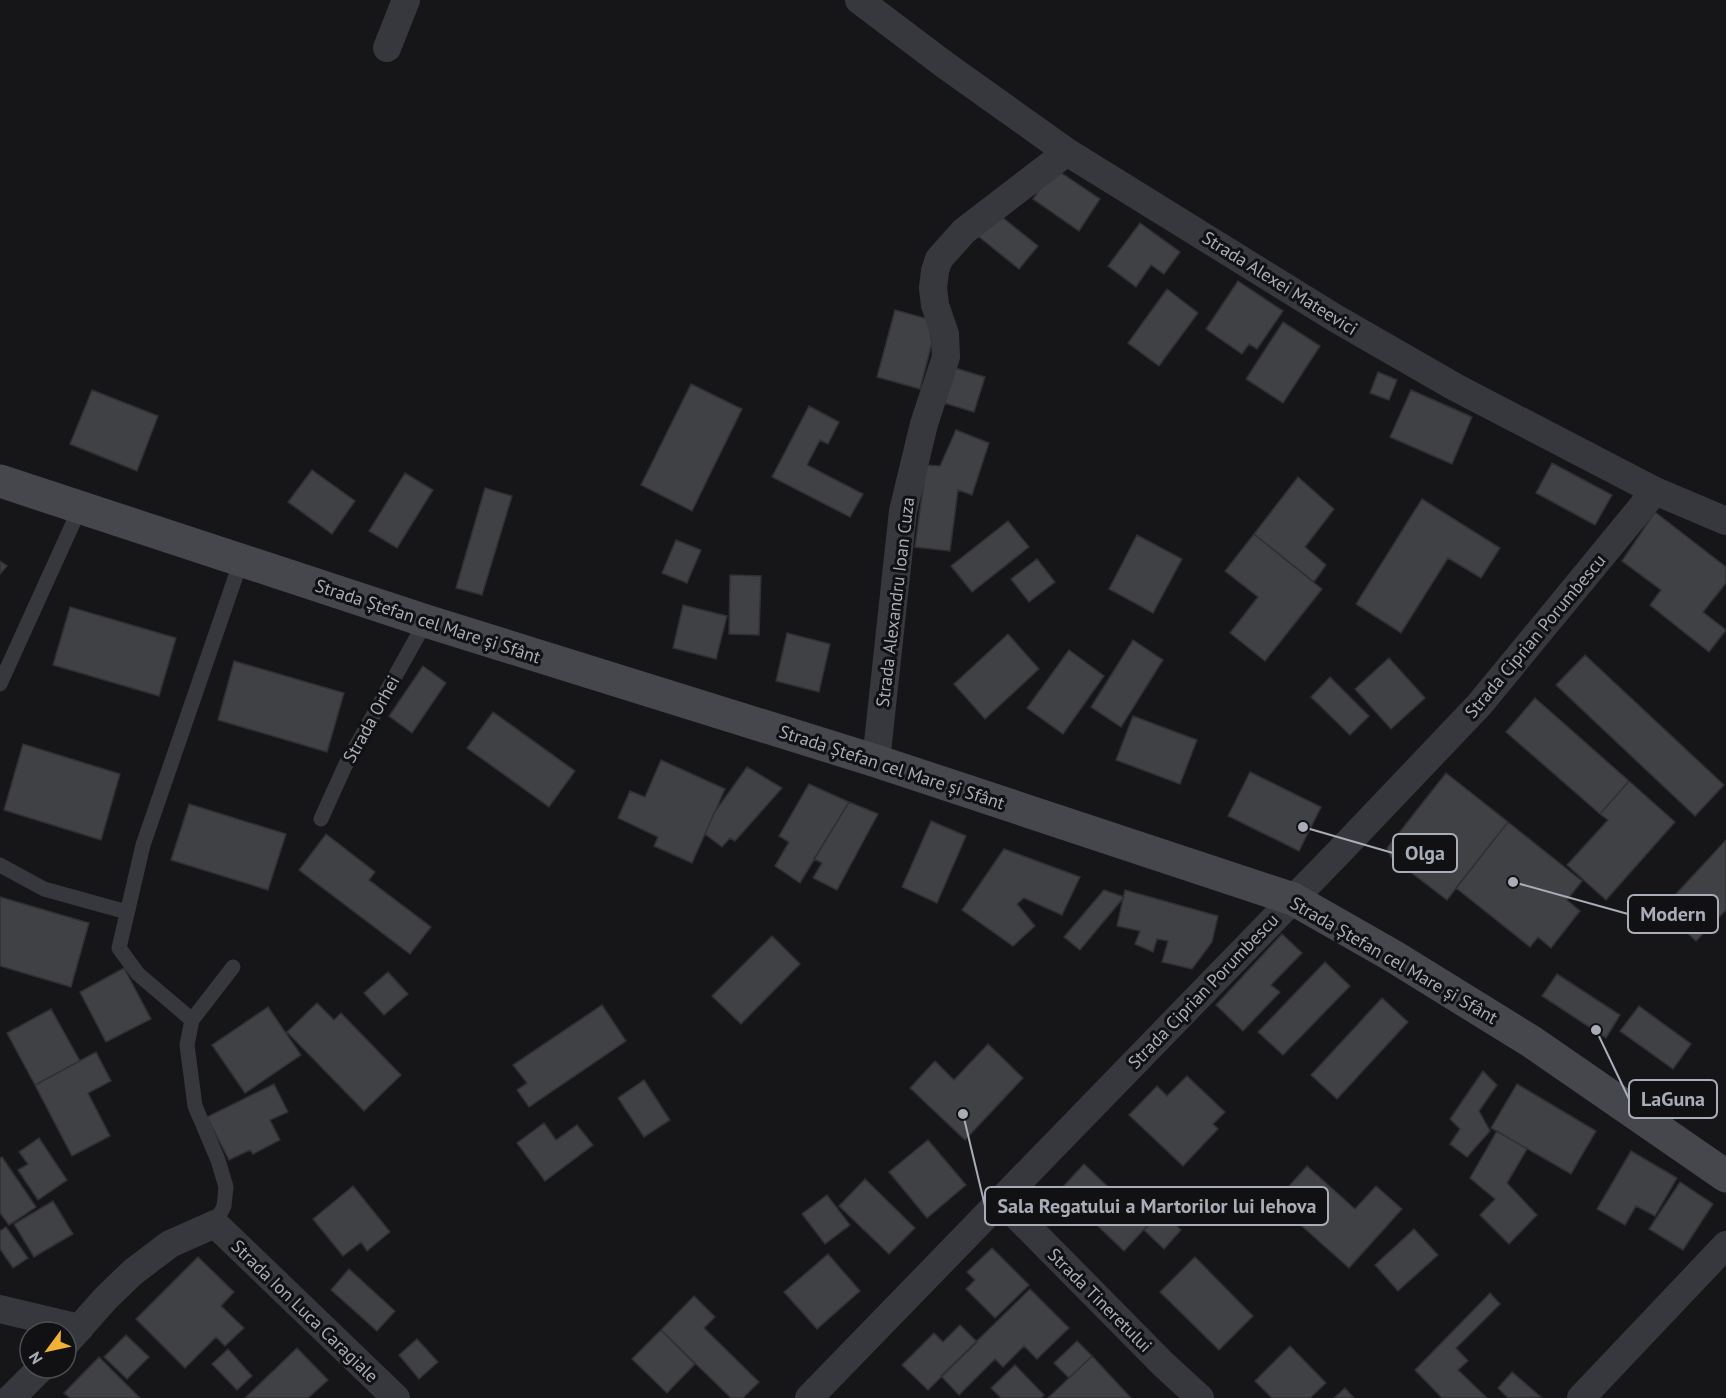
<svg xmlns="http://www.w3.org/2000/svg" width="1726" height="1398" font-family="'PT Sans',sans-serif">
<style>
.building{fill:#404145;stroke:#303034;stroke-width:1.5}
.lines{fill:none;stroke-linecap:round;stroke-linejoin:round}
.service{stroke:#37383d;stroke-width:15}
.minor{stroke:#37383d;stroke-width:28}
.secondary{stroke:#45474d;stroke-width:33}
.labels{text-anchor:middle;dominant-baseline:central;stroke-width:6;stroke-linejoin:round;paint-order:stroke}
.street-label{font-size:18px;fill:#a8adb8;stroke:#111113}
.leader{fill:none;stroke:#a8adb8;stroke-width:2}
.callout-dot{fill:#a8adb8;stroke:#111113;stroke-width:2}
.callout{fill:#111113;stroke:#a8adb8;stroke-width:2}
.callout-label{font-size:20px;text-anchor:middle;font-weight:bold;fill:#a8adb8}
</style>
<rect width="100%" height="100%" fill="#161618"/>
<path class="building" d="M1054,168l46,31 -21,32 -46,-32z
M997,213l41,33 -19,23 -41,-33z
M1140,223l40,29 -16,22 -13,-9 -15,22 -28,-21z
M1238,281l45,30 -26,38 -8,-5 -7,10 -36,-25z
M1167,289l31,24 -39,53 -31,-23z
M895,310l33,9 4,24 -12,46 -43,-12z
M1283,322l37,24 -37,57 -37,-24z
M955,368l30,9 -11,35 -30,-9z
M1378,372l19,8 -8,20 -19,-7z
M691,384l51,25 -50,102 -51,-26z
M92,390l66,26 -21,55 -67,-27z
M1411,390l61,27 -20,47 -62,-27z
M809,406l30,16 -11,22 -8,-4 -13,25 56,29 -13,23 -78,-40z
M956,430l33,13 -17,52 -14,-5 -8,61 -35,-4 11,-82 14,1z
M1552,463l60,32 -17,30 -59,-32z
M312,470l43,31 -23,33 -44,-32z
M405,473l28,17 -36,58 -28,-17z
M1298,477l36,32 -29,38 21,18 -12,17 -60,-48z
M485,488l27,8 -30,99 -26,-7z
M1422,499l78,49 -19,30 -33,-20 -47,75 -45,-29z
M1655,512l71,55v16l-23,29 23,18 -17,22 -59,-47 11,-15 -39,-29z
M1008,521l21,26 -57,45 -21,-26z
M1254,534l68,55 -57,72 -35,-28 28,-36 -33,-26z
M1137,535l45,24 -29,54 -44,-24z
M676,540l25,10 -14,33 -25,-10z
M1037,559l18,23 -26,20 -18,-23z
M0,561l7,5 -7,8z
M730,575l31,1 -2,59 -30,-1z
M683,605l44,11 -11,43 -43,-11z
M70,607l106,31 -17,58 -106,-31z
M787,633l43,11 -11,48 -43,-11z
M1008,634l31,35 -54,50 -31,-35z
M1133,640l30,20 -42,67 -30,-20z
M1069,650l35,26 -41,58 -36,-26z
M1585,655l139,130 -29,31 -139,-131z
M1389,658l36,40 -34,31 -36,-40z
M234,661l110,32 -17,59 -109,-32z
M423,666l23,17 -34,50 -23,-17z
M1330,677l39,39 -19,19 -39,-38z
M1535,698l94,83 -29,33 -94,-82z
M493,712l82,59 -26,36 -82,-59z
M1133,716l64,24 -17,44 -64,-24z
M23,744l97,30 -19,66 -97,-30z
M661,760l64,29 -33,74 -38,-17 4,-9 -40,-19 12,-27 15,6z
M747,767l35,21 -47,53 -5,-3 -8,9 -17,-13 9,-21z
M1250,772l71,35 -22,44 -71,-35z
M1446,773l62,49 -61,78 -56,-43 -4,-9z
M1629,781l46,41 -69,78 -39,-35 41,-45 -8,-6z
M809,784l40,18 -49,81 -25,-17 14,-24 -10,-6z
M849,802l29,12 -41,76 -24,-12 9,-15 -8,-4z
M189,804l97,30 -18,56 -97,-30z
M931,821l35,15 -29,67 -35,-16z
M1508,822l74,59 -15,19 13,11 -29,37 -13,-11 -8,10 -74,-59z
M326,834l49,38 -6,8 62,47 -21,27 -111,-84z
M1726,840v70l-30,31 -34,-32z
M1004,849l76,28 -18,38 -38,-17 -7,6 18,22 -22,20 -51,-36z
M1104,890l20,7 -44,53 -16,-13z
M1125,890l93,26 -6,26 -20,27 -30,-7 6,-21 -11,-2 -4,13 -18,-8 5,-13 -23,-5z
M0,897l89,26 -18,64 -71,-21z
M1282,934l20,19 -31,32 9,7 -37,39 -27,-26z
M772,936l28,28 -59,60 -29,-28z
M1325,962l25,24 -67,69 -25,-23z
M124,968l27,51 -45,23 -26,-50z
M388,972l20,22 -24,21 -20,-22z
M1557,974l63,41 -14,23 -64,-42z
M1382,998l26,24 -71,77 -26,-24z
M317,1003l17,17 7,-7 60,62 -37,36 -77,-79z
M602,1005l24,36 -97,66 -12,-17 10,-7 -14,-18z
M1639,1006l52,38 -18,25 -53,-38z
M268,1007l33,48 -56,38 -33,-48z
M51,1009l29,52 -45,24 -28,-52z
M988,1044l35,34 -58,62 -55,-52 25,-27 19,19z
M96,1052l15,29 -23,12 22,43 -38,20 -37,-71z
M1483,1071l14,14 -18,26 11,20 -23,26 -17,-13 10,-15 -10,-10z
M1187,1076l38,36 -12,12 5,5 -35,37 -54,-51 28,-29 10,10z
M644,1080l26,40 -26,17 -26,-39z
M274,1084l14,28 -18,8 10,20 -27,14 -3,-4 -21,10 -22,-43z
M1517,1084l79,47 -25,43 -80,-46z
M544,1123l12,17 21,-15 16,20 -48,36 -28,-38z
M1497,1131l30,18 -20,34 30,32 -28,29 -29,-29 15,-16 -25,-21z
M39,1138l28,42 -29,20 -20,-30 10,-6 -9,-12z
M928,1140l38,45 -39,33 -38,-46z
M1631,1151l46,27 -22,38 -19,-10 -11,19 -28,-16z
M2,1157l34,50 -27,18 -9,-12v-55z
M1084,1164l64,61 -24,26 -64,-61z
M1307,1166l48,43 21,-23 26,23 -53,59 -74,-66z
M865,1179l50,49 -26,26 -50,-48z
M1680,1182l33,22 -30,46 -34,-21z
M353,1186l37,46 -23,19 -6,-9 -18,14 -30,-37z
M827,1195l23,30 -25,19 -23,-30z
M53,1201l20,33 -39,23 -20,-33z
M1162,1211l19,19 -17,19 -20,-19z
M6,1227l22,31 -15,10 -13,-19v-18z
M1414,1229l24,26 -40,36 -23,-26z
M992,1248l37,37 -34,33 -29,-29 9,-9 -8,-8z
M828,1254l32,37 -43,38 -33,-37z
M198,1257l36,35 -13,14 23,22 -19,18 -9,-9 -31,31 -49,-49z
M1195,1257l58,59 -34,34 -59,-58z
M349,1269l46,42 -18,20 -46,-41z
M1030,1289l39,39 -32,31 -13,-13 -21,21 -8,-8 -36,36 -18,-19z
M1490,1293l10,11 -44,44 12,13 -10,9 29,28h-45l-27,-28z
M694,1296l21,21 -11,11 55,54 -16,16h-12l-70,-68z
M960,1325l17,17 -49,48 -26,-25 32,-32 9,9z
M661,1330l34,34 -28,29 -35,-34z
M126,1335l23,22 -22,22 -23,-22z
M417,1339l21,23 -19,17 -20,-24z
M1077,1341l15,15 -23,22 -15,-15z
M1290,1346l36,37 -16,15h-38l-17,-17z
M297,1348l31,32 -20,18h-63z
M228,1349l24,27 -15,14 -25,-26z
M1092,1356l39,42h-83l21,-20z
M99,1357l41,41h-70l-6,-5z
M1015,1365l29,30 -3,3h-40l-10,-10z
M1512,1372l29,25 -33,1 -10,-10z
M1345,1388l9,10h-20z"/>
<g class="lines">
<path class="service" d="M0,684l80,-176
M321,819l24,-53 81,-145
M0,865l44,24 83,23
M192,1020l-54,-46 -19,-26 24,-103 98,-284
M215,1224l9,-18 2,-19 -8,-27 -23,-54 -8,-61 5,-25 41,-53"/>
<path class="minor" d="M859,0l86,65 122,87 268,166 120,69 200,104 71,30
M387,48l19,-48
M876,761l27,-250 21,-87 22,-67 -1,-23 -10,-29 -2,-17 2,-17 4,-12 25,-28 103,-79
M1001,1200l162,164 37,34
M0,1309l80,19
M66,1343l40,-45 27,-26 37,-28 45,-20 181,174
M11,1398l30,-30
M809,1398l532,-548 138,-145 176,-214
M1581,1398l145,-153"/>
<path class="secondary" d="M0,481l426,140 450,140 417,138 100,57 139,86 194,134"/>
</g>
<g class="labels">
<g class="street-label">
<text transform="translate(1280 283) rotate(32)">Strada Alexei Mateevici</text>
<text transform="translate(895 602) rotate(-83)">Strada Alexandru Ioan Cuza</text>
<text transform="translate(428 621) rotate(18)">Strada Ștefan cel Mare și Sfânt</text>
<text transform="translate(1535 636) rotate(-50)">Strada Ciprian Porumbescu</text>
<text transform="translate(371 719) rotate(-61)">Strada Orhei</text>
<text transform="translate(892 767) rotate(18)">Strada Ștefan cel Mare și Sfânt</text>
<text transform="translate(1394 960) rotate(30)">Strada Ștefan cel Mare și Sfânt</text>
<text transform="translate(1203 991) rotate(-46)">Strada Ciprian Porumbescu</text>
<text transform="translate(1100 1300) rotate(45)">Strada Tineretului</text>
<text transform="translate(305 1311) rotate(44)">Strada Ion Luca Caragiale</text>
</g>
</g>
<path class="leader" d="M1303 827L1393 853M1513 882L1628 914M1596 1030L1629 1099M963 1114L985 1206"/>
<g class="callout-dot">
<circle cx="1303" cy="827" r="6"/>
<circle cx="1513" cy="882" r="6"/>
<circle cx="1596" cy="1030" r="6"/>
<circle cx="963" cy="1114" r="6"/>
</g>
<g class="callout">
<rect x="1393" y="834" width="64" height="38" rx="6"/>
<rect x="1628" y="895" width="90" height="38" rx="6"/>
<rect x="1629" y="1080" width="88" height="38" rx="6"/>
<rect x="985" y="1187" width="343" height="38" rx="6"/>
</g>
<g class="callout-label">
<text x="1425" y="860">Olga</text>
<text x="1673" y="921">Modern</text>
<text x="1673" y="1106">LaGuna</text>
<text x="1157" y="1213">Sala Regatului a Martorilor lui Iehova</text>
</g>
<g transform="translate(48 1350) rotate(237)"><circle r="28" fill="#111113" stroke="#4d4f55" stroke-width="1.5"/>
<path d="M0-4.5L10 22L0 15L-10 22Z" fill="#f2b134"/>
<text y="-9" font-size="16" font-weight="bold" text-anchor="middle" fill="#a8adb8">N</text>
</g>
</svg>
